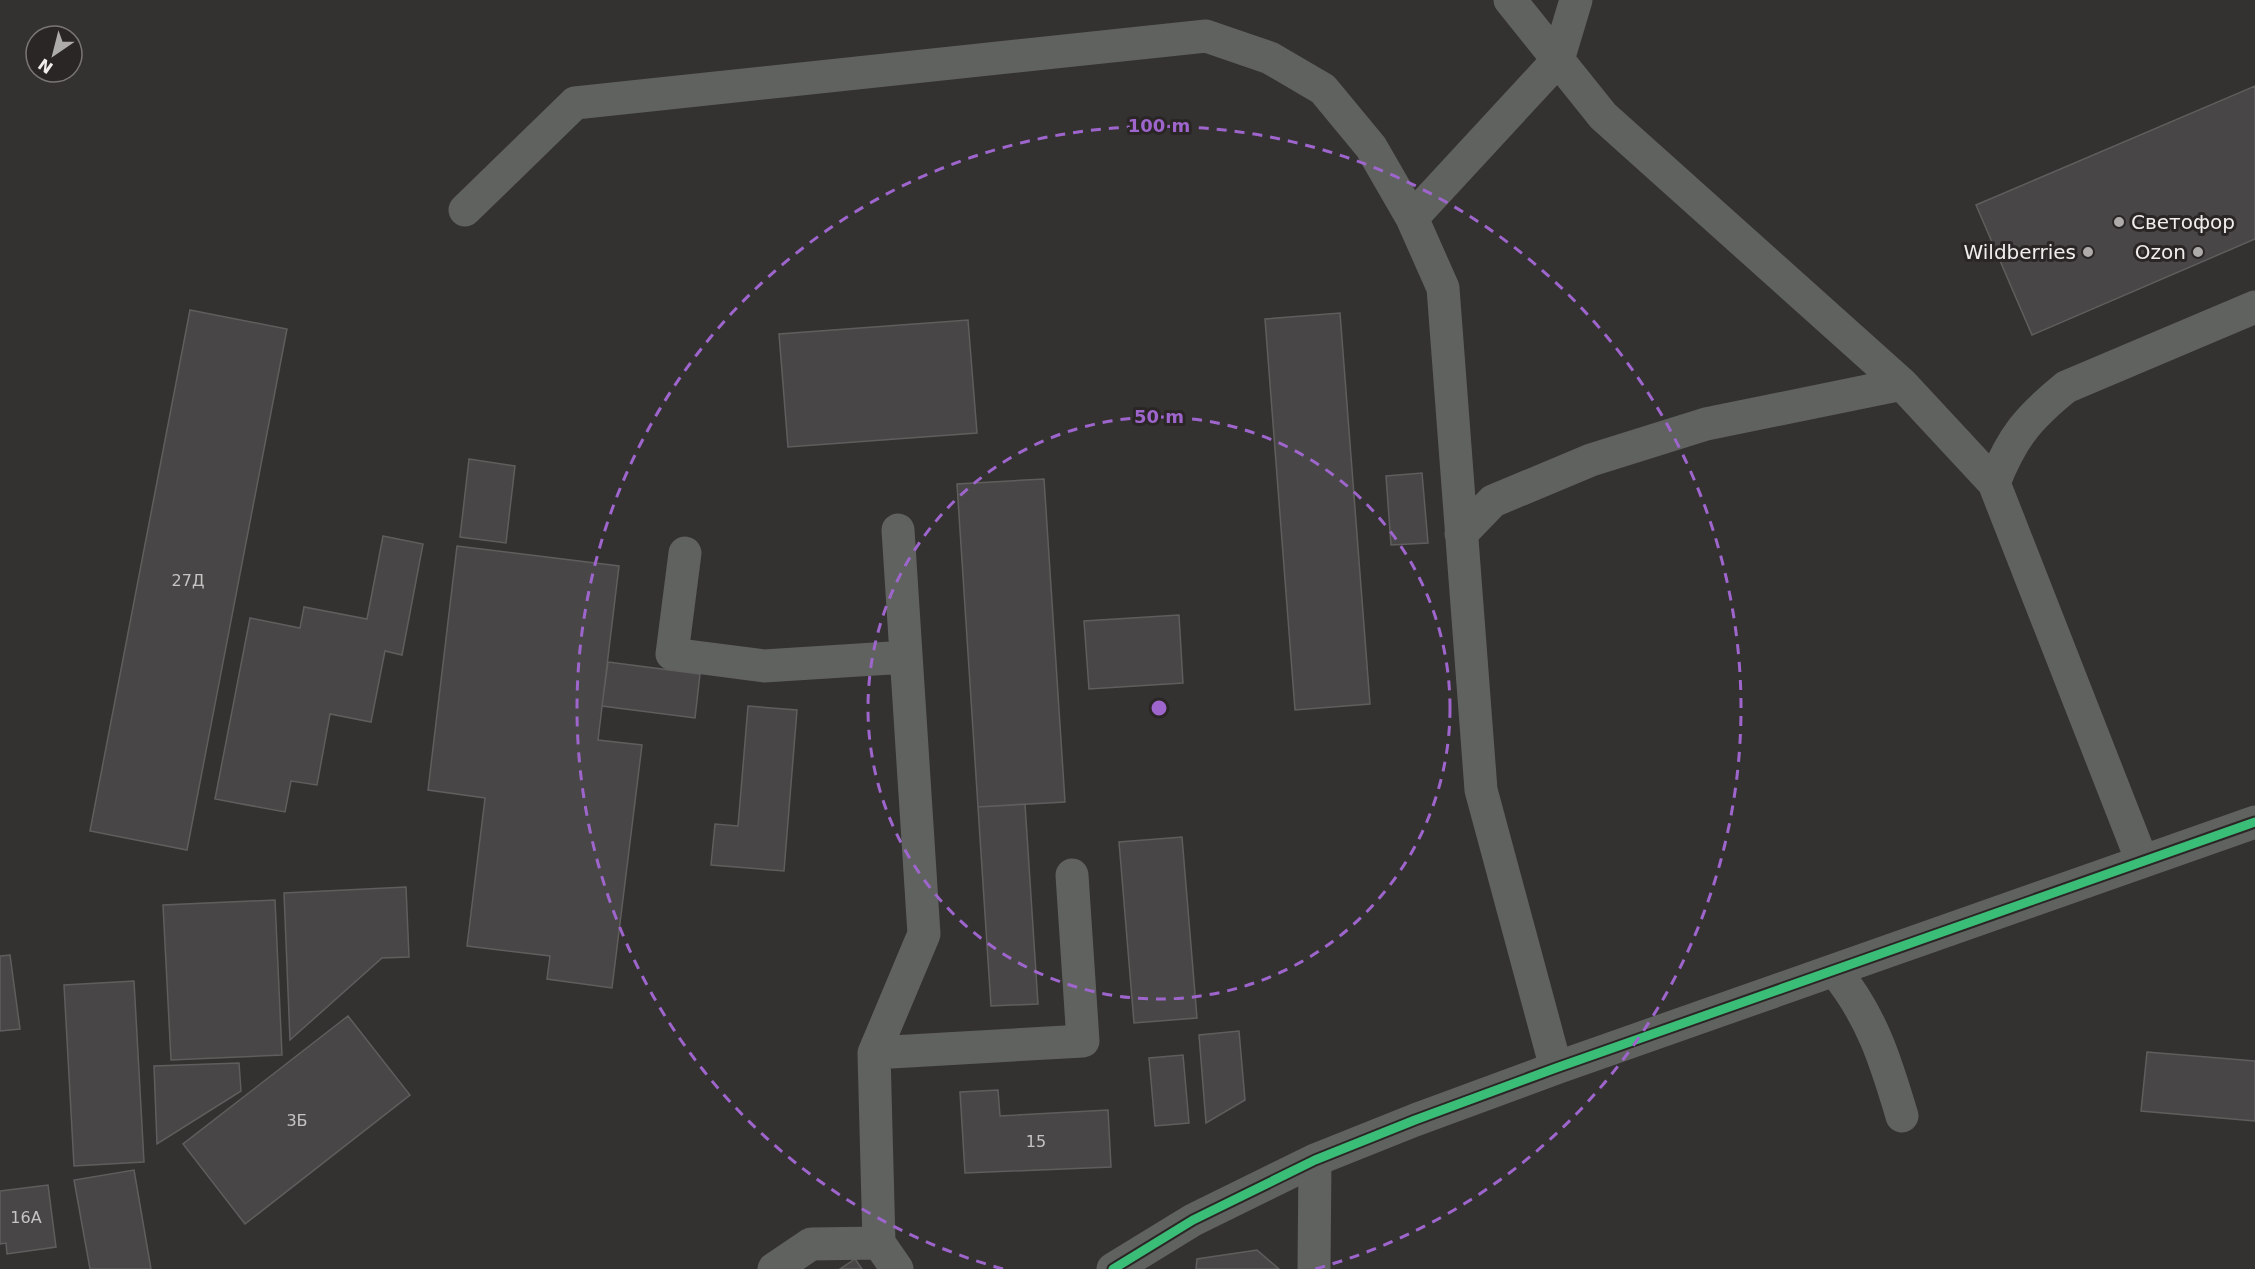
<svg xmlns="http://www.w3.org/2000/svg" width="2255" height="1269" font-family="'DejaVu Sans',sans-serif">
<style>
.building{fill:#484646;stroke:#605e5d;stroke-width:1.5}
.lines{fill:none;stroke-linecap:round;stroke-linejoin:round}
.minor{stroke:#606260;stroke-width:33}
.cycleway-casing{stroke:#2b2626;stroke-width:13}
.cycleway{stroke:#3abd76;stroke-width:9}
.ring{fill:none;stroke:#9e66cd;stroke-width:3;stroke-dasharray:10 8}
.poi-dot{fill:#aeabab;stroke:#2b2626;stroke-width:2}
.labels{text-anchor:middle;dominant-baseline:central;stroke-width:6;stroke-linejoin:round;paint-order:stroke}
.number-label{font-size:16px;fill:#c6c3c3}
.poi-label{font-size:20px;fill:#f0eded;stroke:#2b2626;text-anchor:end}
.centre{fill:#9e66cd;stroke:#2b2626;stroke-width:3}
.ring-label{font-size:18px;text-anchor:middle;font-weight:bold;fill:#9e66cd;stroke:#2b2626;stroke-width:6;stroke-linejoin:round;paint-order:stroke}
</style>
<rect width="100%" height="100%" fill="#343131"/>
<path class="building" d="M2255,86v153l-223,96 -56,-130z
M190,310l97,19 -100,521 -97,-19z
M1340,313l30,391 -75,6 -30,-391z
M968,320l9,113 -189,14 -9,-113z
M469,459l46,7 -9,77 -46,-6z
M1422,473l6,70 -37,2 -5,-69z
M1044,479l21,323 -87,5 -21,-323z
M383,536l40,8 -21,111 -17,-4 -14,71 -41,-8 -13,71 -26,-4 -6,31 -70,-13 35,-181 50,10 4,-21 63,12z
M457,546l162,20 -21,174 44,5 -30,243 -65,-9 3,-23 -83,-10 18,-148 -57,-8z
M1179,615l4,68 -94,6 -5,-68z
M608,662l92,12 -5,44 -93,-12z
M748,706l49,4 -13,161 -73,-6 4,-41 23,2z
M1025,804l13,200 -47,2 -13,-199z
M1182,837l15,181 -63,5 -15,-181z
M406,887l3,70 -27,1 -92,82 -6,-147z
M275,900l7,155 -111,5 -8,-155z
M10,955l10,74 -20,2v-75z
M134,981l10,181 -70,4 -10,-181z
M348,1016l62,79 -165,129 -62,-80z
M1239,1031l6,69 -39,23 -7,-88z
M2147,1052l108,9v60l-114,-10z
M1183,1055l6,68 -34,3 -6,-68z
M239,1063l2,28 -84,53 -3,-78z
M998,1090l2,26 108,-6 3,57 -146,6 -5,-81z
M134,1170l17,99h-61l-16,-89z
M48,1185l8,62 -49,7 -1,-11 -6,1v-53z
M1257,1250l22,19h-83l1,-10z
M855,1259l7,10h-22z"/>
<g class="lines">
<path class="minor" d="M1510,0l93,116 299,268 92,99 148,378
M465,210l110,-107 631,-67 64,22 53,31 48,58 41,71 31,70 38,502 75,278
M1412,218l146,-158 18,-60
M1994,483c18,-46 34,-65 72,-96l189,-80
M1461,534l32,-33 98,-41 115,-36 196,-40
M685,553l-13,101 92,12 142,-9
M1835,971c37,45 51,91 67,145
M874,1053l209,-12 -11,-166
M879,1243l-5,-190 50,-119 -26,-404
M774,1269l37,-25 68,-1 18,26
M1113,1269l80,-49 122,-60 100,-40 141,-52 699,-246
M1314,1269l1,-109"/>
<defs>
<path id="cycleway" d="M1113,1269l80,-49 122,-60 100,-40 141,-52 699,-246"/>
</defs>
<use href="#cycleway" class="cycleway-casing"/>
<use href="#cycleway" class="cycleway"/>
</g>
<g class="ring">
<circle cx="1159" cy="708" r="291"/>
<path d="M1003 1269A582 582 0 1 1 1315 1269"/>
</g>
<g class="poi-dot">
<circle cx="2119" cy="222" r="6"/>
<circle cx="2088" cy="252" r="6"/>
<circle cx="2198" cy="252" r="6"/>
</g>
<g class="labels">
<g class="number-label">
<text x="188" y="580">27Д</text>
<text x="297" y="1120">3Б</text>
<text x="1036" y="1141">15</text>
<text x="26" y="1217">16А</text>
</g>
<g class="poi-label">
<text x="2131" y="222" text-anchor="start">Светофор</text>
<text x="2076" y="252">Wildberries</text>
<text x="2186" y="252">Ozon</text>
</g>
</g>
<circle cx="1159" cy="708" r="9" class="centre"/>
<g class="ring-label">
<text x="1159" y="132">100 m</text>
<text x="1159" y="423">50 m</text>
</g>
<g transform="translate(54 54) rotate(215)"><circle r="28" fill="#2b2626" stroke="#7a7676" stroke-width="1.5"/>
<path d="M0-4.5L10 22L0 15L-10 22Z" fill="#aeabab"/>
<text y="-9" font-size="16" font-weight="bold" text-anchor="middle" fill="#f0eded">N</text>
</g>
</svg>
